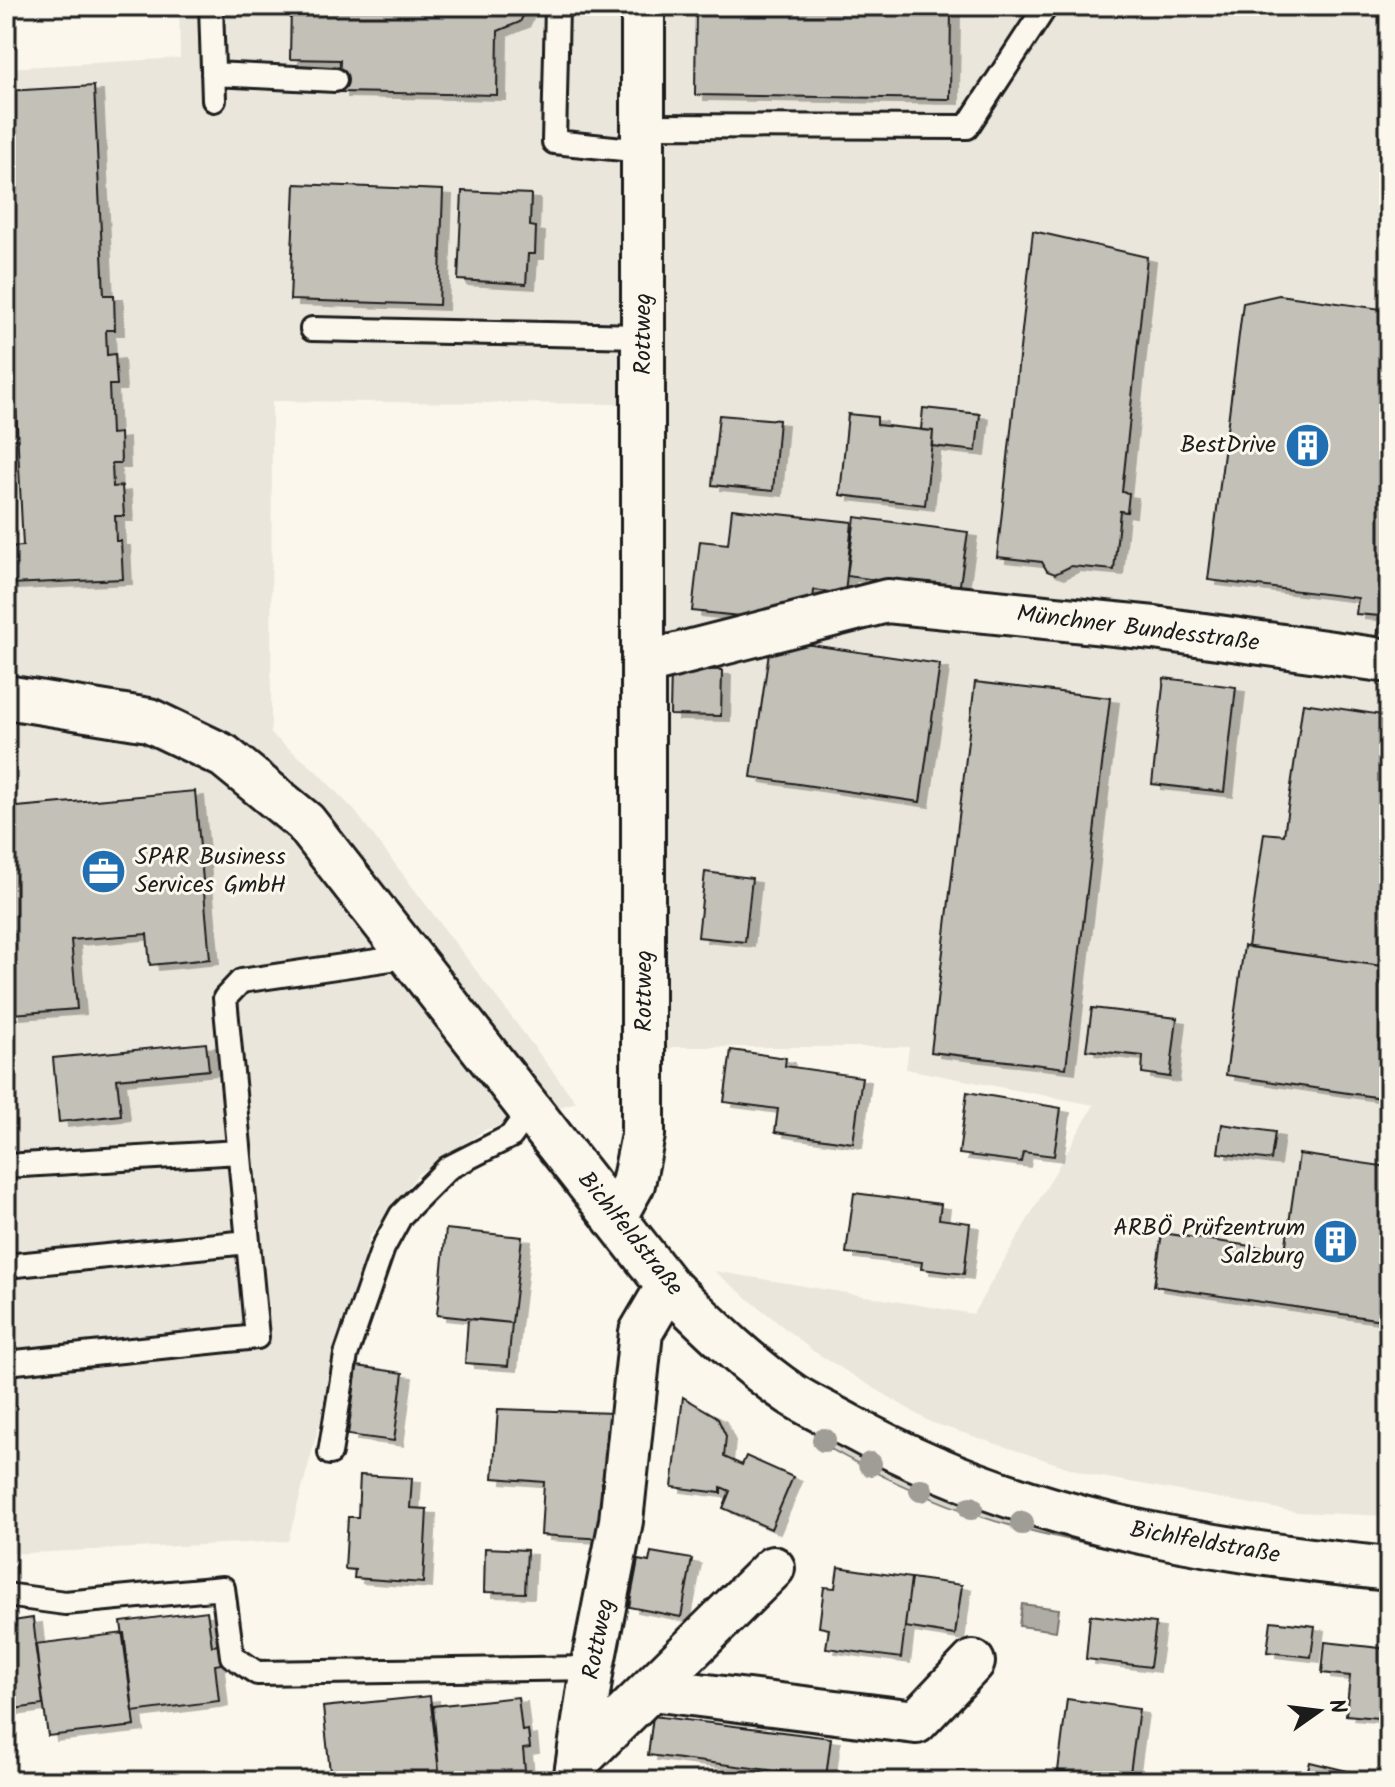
<svg xmlns="http://www.w3.org/2000/svg" width="1395" height="1787" font-family="Kalam,sans-serif">
<style>
.built{fill:#eae6dc}
.green{fill:#dad7ce;stroke:#7b7a75;stroke-width:2}
.water{fill:#afaca5;stroke:#74726e;stroke-width:2}
.building{fill:#c3c0b8;stroke:#1c1c1c;stroke-width:2;filter:url(#shadow)}
.lines{fill:none;stroke-linecap:round;stroke-linejoin:round}
.service-casing{stroke:#1c1c1c;stroke-width:28}
.minor-casing{stroke:#1c1c1c;stroke-width:48}
.service{stroke:#fbf7ec;stroke-width:22}
.minor{stroke:#fbf7ec;stroke-width:42}
.tree{fill:#a09d97}
.labels{text-anchor:middle;dominant-baseline:central;stroke-width:6;stroke-linejoin:round;paint-order:stroke}
.street-label{font-size:24px;fill:#1c1c1c;stroke:#fbf7ec}
.poi-label{font-size:24px;fill:#1c1c1c;stroke:#fbf7ec;text-anchor:end}
</style>
<defs>
<filter id="shadow"><feDropShadow dx="9" dy="5" stdDeviation="0" flood-color="#0004"/></filter>
</defs>
<rect width="100%" height="100%" fill="#fbf7ec"/>
<filter id="ink" filterUnits="userSpaceOnUse"><feTurbulence type="fractalNoise" baseFrequency=".0125" numOctaves="2"/><feDisplacementMap in="SourceGraphic" scale="16" xChannelSelector="R" yChannelSelector="G"/><feConvolveMatrix kernelMatrix="1 2 1 2 8 2 1 2 1" color-interpolation-filters="sRGB"/></filter>
<g filter="url(#ink)">
<path class="built" d="M179,6h1210v1510l-93,-4 -205,-37 -161,-53 -117,-71 -99,-80 259,43 121,-209 -188,-36 3,-22h-237l-43,46 -9,-689 -348,-3 -1,333 43,35 40,41 222,292 -91,28 -67,44 -48,62 -82,305 -282,13v-1486l174,-10z"/>
<path class="green" d="M825,1434l487,143 -3,4c-98,-17 -197,-29 -293,-54 -69,-18 -134,-49 -196,-84l-2,-6z"/>
<path class="water" d="M1022,1604l37,5 -3,22 -37,-5z"/>
<path class="building" d="M291,6h237l-8,16 -22,9 -1,64 -158,-3 1,-32 -50,-1z
M696,6h255l-1,93 -255,-4z
M94,86l10,209h10l1,35h-9l1,25 8,-1 2,31h-8l2,49 9,-1 1,30h-9l1,24 9,-1 2,30h-9l1,25h5l2,38 -114,5 -1,-37 15,-1 -17,-338v-117z
M295,184l148,6 -4,115 -149,-5z
M462,191l69,3 -1,32 6,1 -1,27h-7l-2,30 -68,-4z
M1033,231l114,26 -25,235 7,1 -2,19 -7,-1 -6,59 -43,-4 -16,8 -8,-3 -5,-9 -45,-5z
M1279,295l110,15v338l-13,-2 4,-30 -24,-2 2,-16 -150,-18 35,-277z
M923,408l57,6 -4,37 -44,-5 1,-15 -12,-1z
M848,414l29,3v8l56,6 -8,74 -85,-10z
M719,415l60,5 -6,71 -61,-6z
M732,509l120,13 -7,72 -31,-4 -2,24 -44,5 -76,-8 8,-70 28,3z
M855,517l113,15 -9,59 -112,-15z
M771,639l169,25 -20,138 -169,-25z
M671,669l51,1 -1,46 -51,-1z
M1164,678l72,9 -12,105 -72,-8z
M975,682l135,16 -44,370 -135,-16z
M1303,703l86,13v251l-141,-20 16,-114 20,2z
M195,791l15,168 -60,6 -3,-31 -76,6 6,69 -65,5 -6,-70v-136z
M705,872l47,6 -7,64 -47,-5z
M1244,946l145,21v132l-163,-24z
M1092,1008l85,10 -7,59 -28,-4 1,-17 -57,-6z
M206,1043l3,27 -92,9 4,36 -62,7 -6,-64z
M731,1050l55,8 -1,8 77,11 -9,66 -78,-11 3,-23 -54,-7z
M967,1092l94,16 -7,48 -31,-4 -2,10 -62,-8z
M1222,1124l53,8 -4,28 -53,-7z
M1299,1154l90,13v53l-7,45 7,1v55l-235,-35 8,-53 123,18z
M854,1193l87,11 -2,15 31,4 -6,51 -43,-5 1,-7 -76,-9z
M446,1229l76,8 -10,86 -75,-8z
M468,1319l44,4 -4,43 -43,-3z
M357,1366l46,7 -9,68 -46,-6z
M683,1397l34,20 9,19 -2,21 18,8 4,-9 47,21 -22,52 -48,-21 7,-17 -9,-4v6l-49,-6z
M498,1409l115,4 -8,126 -64,-4 3,-53 -51,-4z
M360,1475l52,3 -2,30 17,1 -4,74 -69,-5 1,-8 -10,-1 3,-52h10z
M485,1548l42,2 -2,43 -41,-1z
M651,1552l41,7 -11,58 -52,-10 9,-47 11,2z
M838,1567l73,11 -10,80 -75,-10 3,-19 -10,-2 5,-40 11,1z
M911,1578l51,7 -7,50 -50,-8z
M207,1611l5,35 6,-1 3,19 -6,1 4,36 -86,11 -12,-90z
M1090,1615l66,8 -6,44 -64,-8z
M33,1618l10,87 -37,5v-88z
M1271,1621l44,5 -4,31 -44,-5z
M124,1633l11,93 -87,10 -13,-92z
M1325,1642l64,7v70l-43,-4 4,-39 -28,-3z
M430,1696l10,85h-109l-8,-74z
M518,1697l4,34 6,-1 2,18 -7,1 3,32h-86l-7,-75z
M1067,1699l72,10 -10,71 -71,-9z
M653,1716l178,22 -5,39 -178,-22z
M1310,1762l58,14 -1,5h-62z"/>
<g class="lines">
<defs>
<path id="service" d="M211,6l3,94
M557,6l-3,136 89,9
M213,74l122,6
M643,126l324,1 79,-121
M312,329l330,7
M6,1166l233,-14
M6,1266l242,-24
M6,1363l251,-26 -32,-339 16,-17 170,-25
M330,1453l16,-98 37,-107 18,-33 47,-47 63,-32 20,-28
M6,1595l59,8 158,-15 9,68 25,17 335,-5"/>
<path id="minor" d="M645,663l242,-62 267,27 235,33
M6,697l143,23 75,36 81,66 363,464c39,38 79,78 123,108 18,12 39,21 58,32 173,95 347,122 540,143
M614,1218l19,-34 10,-49v-1129
M651,1689l265,33 57,-60
M579,1760l194,-192
M575,1781l17,-113 29,-147 20,-189 27,-46"/>
</defs>
<use href="#service" class="service-casing"/>
<use href="#minor" class="minor-casing"/>
<use href="#service" class="service"/>
<use href="#minor" class="minor"/>
</g>
<g class="tree">
<circle cx="824" cy="1440" r="12"/>
<circle cx="870" cy="1464" r="12"/>
<circle cx="921" cy="1490" r="12"/>
<circle cx="971" cy="1508" r="12"/>
<circle cx="1022" cy="1523" r="12"/>
</g>
</g>
<defs>
<symbol id="building-disc" viewBox="-11 -11 22 22"><circle r="9.5" fill="#1f6fb2" stroke="#fbf7ec"/><path d="M-4-6H4V6H1V3H-1V6H-4ZM-2.5-4.3h1.7v1.8h-1.7ZM.8-4.3h1.7v1.8H.8ZM-2.5-1h1.7V.8h-1.7ZM.8-1h1.7V.8H.8Z" fill="#fff"/></symbol>
<symbol id="office-disc" viewBox="-11 -11 22 22"><circle r="9.5" fill="#1f6fb2" stroke="#fbf7ec"/><path d="M-6-3h4V-5.5h4V-3h4V5H-6ZM-1-4.5V-3h2v-1.5ZM-6 0V1H6V0Z" fill="#fff"/></symbol>
</defs>
<g fill-rule="evenodd">
<use href="#building-disc" x="1282" y="420" width="51" height="51"/>
<use href="#office-disc" x="78" y="846" width="51" height="51"/>
<use href="#building-disc" x="1310" y="1216" width="51" height="51"/>
</g>
<g class="labels">
<g class="street-label">
<text transform="translate(643 334) rotate(-90)">Rottweg</text>
<text transform="translate(1138 629) rotate(7)">Münchner Bundesstraße</text>
<text transform="translate(644 991) rotate(-90)">Rottweg</text>
<text transform="translate(630 1234) rotate(51)">Bichlfeldstraße</text>
<text transform="translate(1205 1543) rotate(10)">Bichlfeldstraße</text>
<text transform="translate(599 1639) rotate(-79)">Rottweg</text>
</g>
<g class="poi-label">
<text x="1276" y="445">BestDrive</text>
<text x="135" y="857" text-anchor="start">SPAR Business<tspan x="135" dy="28">Services GmbH</tspan></text>
<text x="1305" y="1228">ARBÖ Prüfzentrum<tspan x="1305" dy="28">Salzburg</tspan></text>
</g>
</g>
<rect width="1395" height="1787" fill="none" stroke="#fbf7ec" stroke-width="32"/>
<rect x="16" y="16" width="1363" height="1755" fill="none" stroke="#1c1c1c" stroke-width="3" filter="url(#ink)"/>
<g transform="translate(1319 1711) rotate(76)" stroke="#fbf7ec" stroke-width="6" paint-order="stroke">
<path d="M0-6L14 30L0 20L-14 30Z" fill="#1c1c1c"/>
<text y="-12" font-size="22" font-weight="bold" text-anchor="middle" fill="#1c1c1c">N</text>
</g>
</svg>
